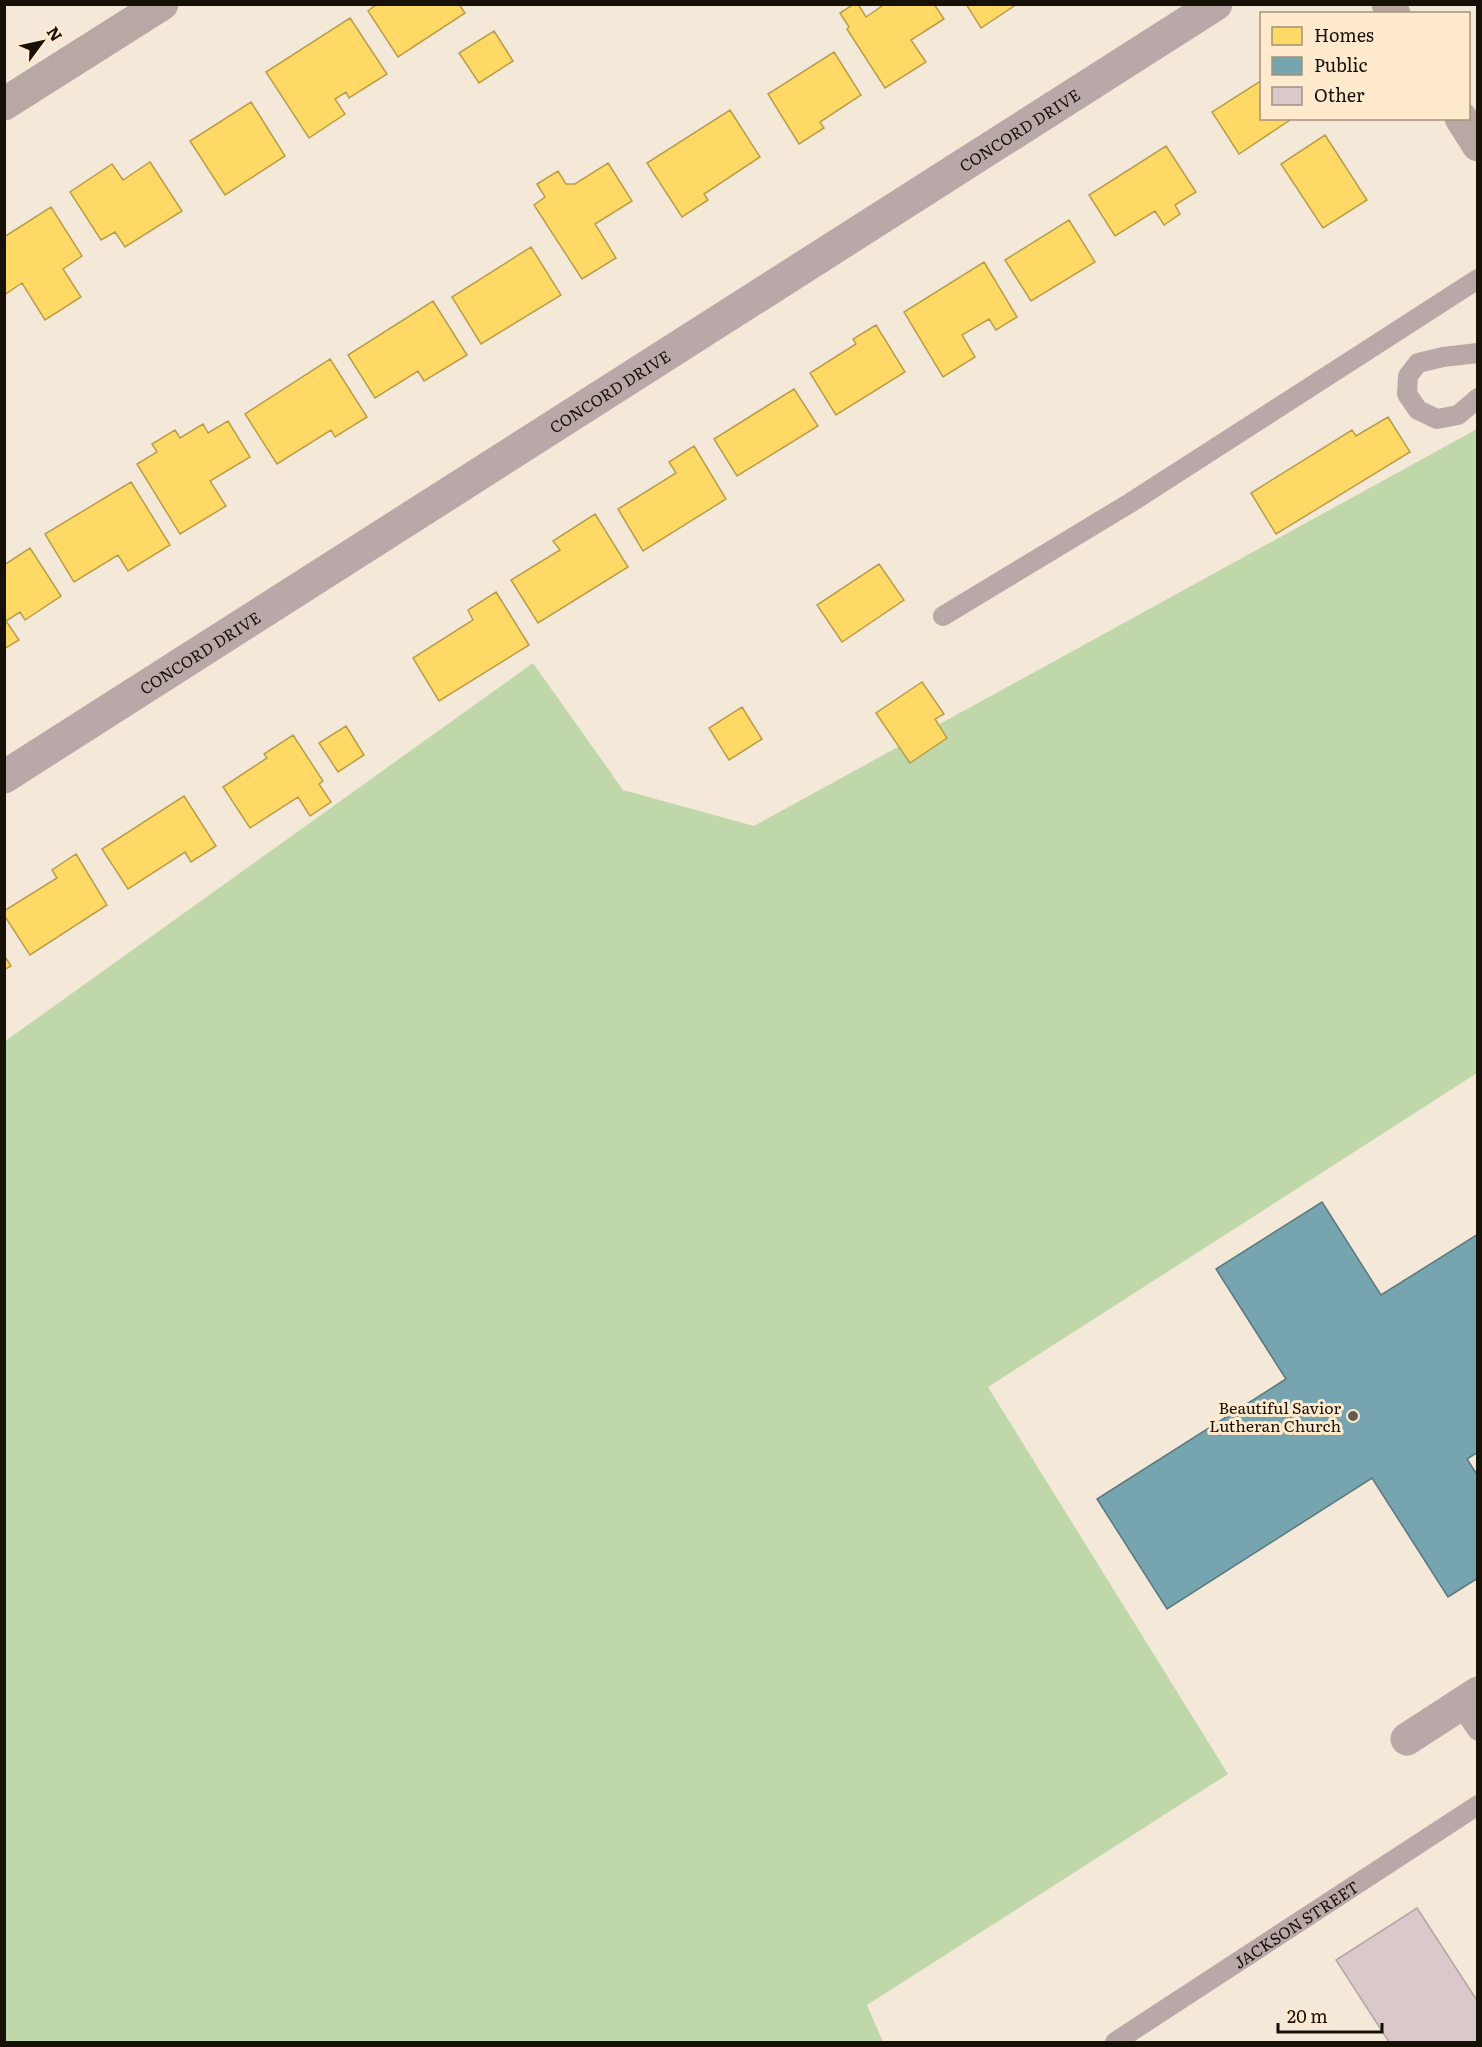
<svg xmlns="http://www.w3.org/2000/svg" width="1482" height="2047" font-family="Literata,serif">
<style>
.forest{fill:#c0d7aa}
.homes{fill:#ffd966;stroke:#b99d4a;stroke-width:1.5}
.public{fill:#76a5af;stroke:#5a787d;stroke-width:1.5}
.building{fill:#dbc8cb;stroke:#b1a7a4;stroke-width:1.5}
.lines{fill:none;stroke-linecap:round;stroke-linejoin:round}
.lane{stroke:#b8a9a8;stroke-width:20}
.street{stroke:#b8a9a8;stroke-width:33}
.secondary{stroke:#b7a8a3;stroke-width:33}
.poi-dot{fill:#645c50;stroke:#ffeace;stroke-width:2}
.labels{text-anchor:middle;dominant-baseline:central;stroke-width:6;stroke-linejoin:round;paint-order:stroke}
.street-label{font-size:16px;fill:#171007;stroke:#ffeace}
.poi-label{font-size:16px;fill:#171007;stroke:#ffeace;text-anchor:end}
</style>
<rect width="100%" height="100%" fill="#f4e9d9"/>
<path class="forest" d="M1477,429v644l-489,314 240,387 -361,231 16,37h-878l-1,-1000 529,-379 90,127 131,36z"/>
<path class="homes" d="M377,4h82l6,9 -67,44 -30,-46z
M854,4h4l8,13 19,-13h49l10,15 -33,21 15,22 -41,26 -38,-59 2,-2 -9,-14z
M966,4h51l-36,24z
M350,18l37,56 -38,24 -3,-6 -11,7 10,15 -36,24 -43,-66z
M494,31l19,30 -34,22 -20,-30z
M834,52l27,43 -41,27 4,6 -25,16 -31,-50z
M1262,80v38h31l-54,36 -27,-42z
M251,102l34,54 -60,39 -35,-54z
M730,110l30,47 -56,37 4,6 -26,17 -35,-54z
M1325,135l42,65 -44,28 -42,-64z
M1166,146l30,46 -21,13 5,9 -16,11 -9,-14 -40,25 -26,-41z
M150,162l32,49 -57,36 -10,-15 -14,8 -31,-48 42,-28 11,16z
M608,163l24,38 -37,23 21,34 -34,21 -48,-74 11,-8 -8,-13 21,-13 8,13h9z
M51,207l31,49 -19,13 18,28 -36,23 -23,-37 -18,12v-58z
M1069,220l26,42 -64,39 -26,-41z
M531,247l30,48 -80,49 -29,-47z
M984,262l33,55 -21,13 -7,-11 -27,16 13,22 -32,20 -39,-65z
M433,301l34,54 -43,26 -6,-10 -43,27 -27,-43z
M876,325l29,47 -69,43 -26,-42 46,-29 -3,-5z
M330,359l37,58 -32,20 -4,-7 -54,34 -32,-50z
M794,389l24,37 -81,50 -23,-37z
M1388,417l22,35 -134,82 -25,-41 101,-63 4,6z
M228,421l22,36 -40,24 16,25 -46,28 -43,-70 20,-12 -5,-8 23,-14 5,8 23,-14 5,9z
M694,446l32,53 -83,52 -25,-42 58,-36 -7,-11z
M131,482l39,63 -42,26 -10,-16 -44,27 -29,-48z
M595,514l33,53 -90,56 -27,-43 49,-30 -7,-9z
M30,548l31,48 -36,24 -5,-8 -14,9 13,19 -15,9v-84z
M879,564l25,36 -62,42 -25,-37z
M496,592l33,53 -90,56 -26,-43 60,-38 -5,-10z
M922,682l22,32 -9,5 12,19 -37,25 -34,-50z
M742,707l20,32 -33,21 -20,-32z
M346,726l18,29 -26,17 -19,-29z
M293,735l30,46 -4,3 12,18 -21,14 -12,-19 -48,31 -27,-41 44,-29 -3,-4z
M184,796l32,50 -25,16 -6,-10 -57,37 -26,-40z
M76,854l31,51 -77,50 -26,-40v-4l53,-33 -5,-8z
M4,955l7,11 -7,4z"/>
<path class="public" d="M1322,1202l59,93 97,-61v218l-11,7 11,17v102l-30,19 -76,-119 -205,131 -70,-110 189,-120 -70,-110z"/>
<path class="building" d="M1417,1908l61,94v40h-89l-53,-82z"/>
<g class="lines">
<g class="lane">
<path d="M1478,353l-35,4 -25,6 -10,13 -1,18 11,16 19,9 21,-4 20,-17"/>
<path d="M943,616l187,-113 348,-224"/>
<path d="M1460,1705l18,26"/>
<path id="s1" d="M1115,2042l363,-237"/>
</g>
<g class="street">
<path id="s2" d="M4,777l1212,-773"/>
<path d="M1407,1739l71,-46"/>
</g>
<path class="secondary" d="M1388,4l6,10
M4,104l158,-100
M1461,118l17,27"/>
</g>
<circle class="poi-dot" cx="1353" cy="1416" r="6"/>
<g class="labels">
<g class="street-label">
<text stroke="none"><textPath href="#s2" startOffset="1204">CONCORD DRIVE</textPath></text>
<text stroke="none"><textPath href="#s2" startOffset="718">CONCORD DRIVE</textPath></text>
<text stroke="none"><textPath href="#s2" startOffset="232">CONCORD DRIVE</textPath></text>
<text stroke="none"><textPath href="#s1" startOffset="216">JACKSON STREET</textPath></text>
</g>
<g class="poi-label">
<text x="1341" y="1407">Beautiful Savior<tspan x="1341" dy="18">Lutheran Church</tspan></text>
</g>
</g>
<rect width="1482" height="2047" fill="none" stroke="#171007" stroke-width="12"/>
<rect x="1260" y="12" width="210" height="108" fill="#ffeace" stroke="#a2937e" stroke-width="1.5"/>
<rect x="1272" y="27" width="30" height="18" fill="#ffd966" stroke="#a2937e" stroke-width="1.5"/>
<text x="1314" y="42" font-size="18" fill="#171007">Homes</text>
<rect x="1272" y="57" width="30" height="18" fill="#76a5af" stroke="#a2937e" stroke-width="1.5"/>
<text x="1314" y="72" font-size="18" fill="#171007">Public</text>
<rect x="1272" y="87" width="30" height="18" fill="#dbc8cb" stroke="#a2937e" stroke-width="1.5"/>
<text x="1314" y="102" font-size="18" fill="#171007">Other</text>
<g transform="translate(42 42) rotate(57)" stroke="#ffeace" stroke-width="4.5" paint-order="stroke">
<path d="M0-4.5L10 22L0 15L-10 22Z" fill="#171007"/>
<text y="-9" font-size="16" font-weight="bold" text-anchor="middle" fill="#171007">N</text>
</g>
<path d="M1278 2023v9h104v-9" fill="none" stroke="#171007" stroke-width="3"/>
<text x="1287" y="2023" font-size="18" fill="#171007" stroke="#ffeace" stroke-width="4.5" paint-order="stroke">20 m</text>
</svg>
